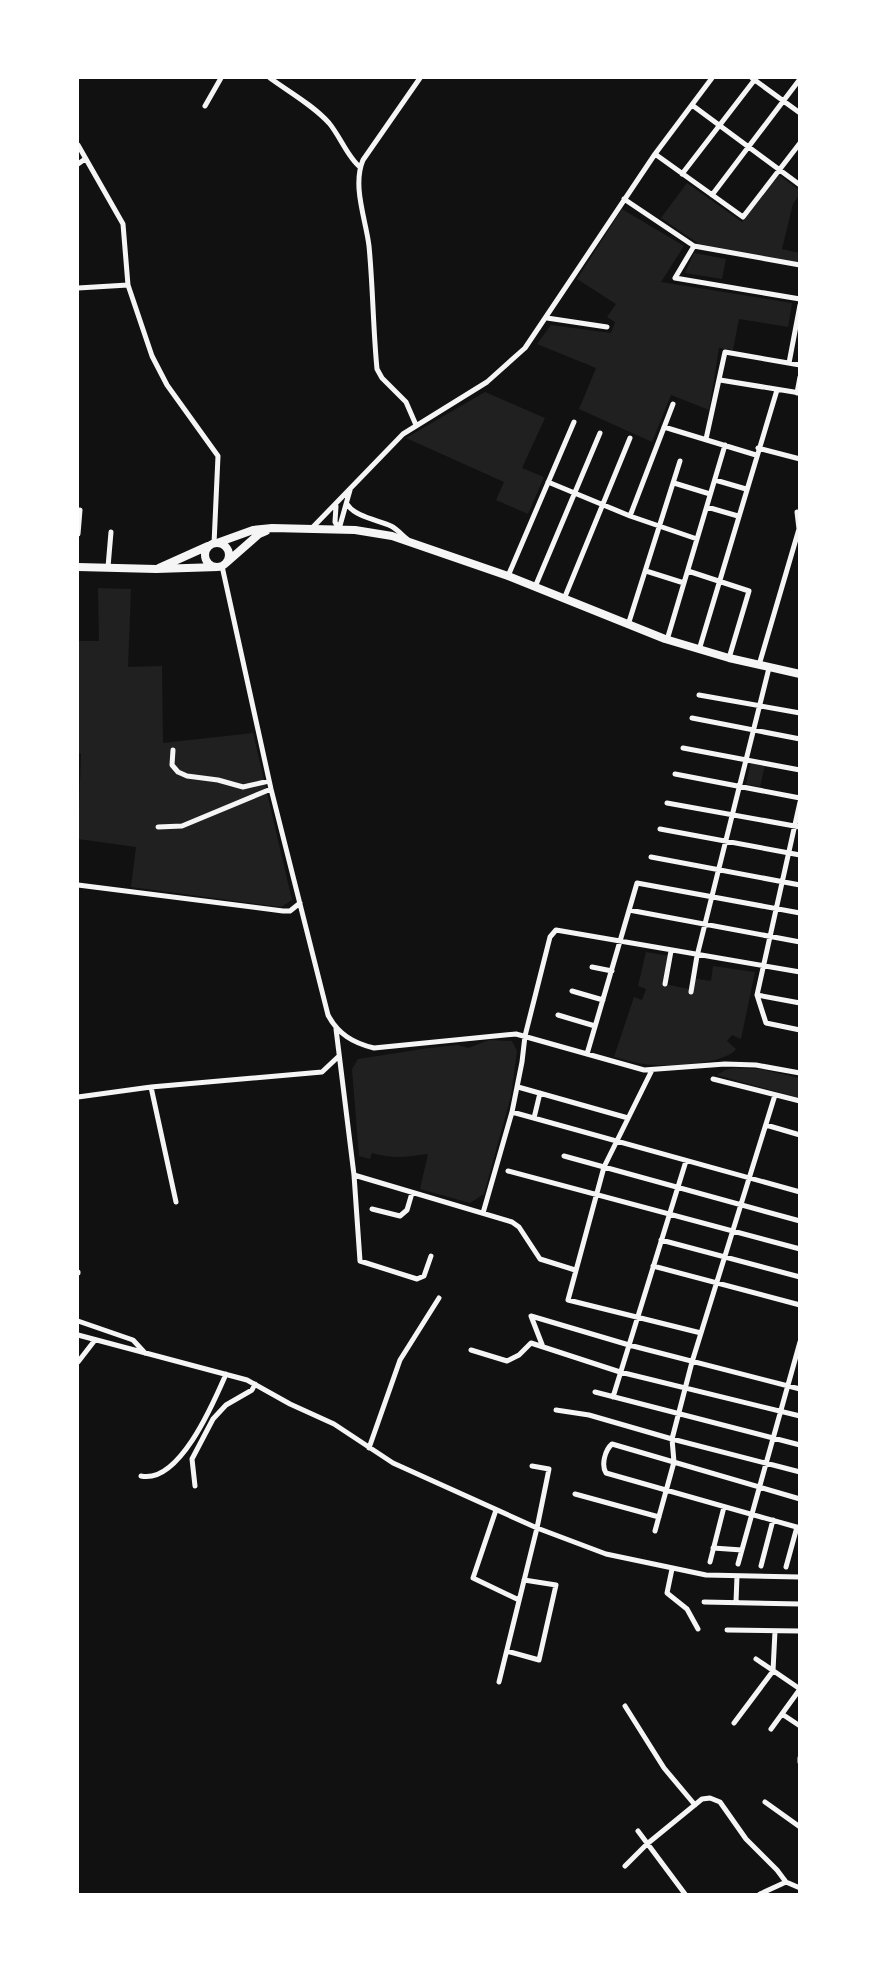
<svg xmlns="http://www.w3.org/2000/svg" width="877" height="1972" font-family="'Space Grotesk',sans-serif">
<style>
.green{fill:#202020}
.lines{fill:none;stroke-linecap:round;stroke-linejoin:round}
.minor{stroke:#f5f5f5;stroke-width:5}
.primary{stroke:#f5f5f5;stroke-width:8}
</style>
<rect width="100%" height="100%" fill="#111"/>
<path class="green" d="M779,175l20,15v5l-6,9 -11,45 17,4v10l-100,-19 -38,-26 26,-35 55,39z
M622,209l62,37 -23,36 131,21 -4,24 -49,-8 -6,31 -14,-2 -10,62 -38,-15 -19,47 -73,-33 17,-41 -59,-24 14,-19 60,8 4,-11 -8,-5 9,-13 -39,-25z
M694,253l32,6 -4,20 -37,-6z
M485,392l60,26 -23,50 22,9 -16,37 -32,-14 8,-18 -98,-44z
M98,588l33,1 -3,78 34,-1 1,77 90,-10 39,167 -11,7 -150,-20 5,-40 -58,-8 3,-85 -3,-1v-112h21z
M751,762l14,3 -5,22 -14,-3z
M646,952l24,4 -5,28 24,5 2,-11 20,3 2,-15 42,6 -14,67 -9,-4 -5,6 9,8c-11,16 -73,18 -92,15 -10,-1 -21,-5 -30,-7l20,-60 8,3 4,-11 -8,-3z
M489,1040l23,1 5,10 -6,45 -27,98 -14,9 -50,-14 8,-35c-21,3 -36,5 -56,-1l-2,6 -11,-3 -7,-87 6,-10 71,-11 29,-3 10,3z
M734,1068l26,1 39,9v20l-82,-23 8,-5z"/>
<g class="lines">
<path class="minor" d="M270,78c19,14 43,27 59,45 11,13 19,35 31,44
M752,78l48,35
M692,105l108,80
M205,106l16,-28
M78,145l45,79 5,61 24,71 15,29 51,71 -4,88
M655,154l88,63 57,-74
M78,164l7,-5
M682,174l74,-96
M712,195l88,-116
M624,199l70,47 106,19
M694,246l-19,32 125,21
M78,288l50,-3
M547,318l60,9
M789,363l11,-58
M720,380l80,13
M797,393l3,-16
M416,425l-10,-23 -24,-24 -5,-9c-4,-41 -4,-82 -8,-123 -3,-26 -17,-60 -6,-86l57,-82
M664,427l92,28
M706,439l19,-87 75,13
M758,448l42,11
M715,480l31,9
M548,482l82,34 67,23
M674,483l36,11
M347,504c8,13 31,16 44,22 6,3 11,9 16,13
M336,506l-1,16 4,7
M707,507l31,9
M630,516l43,-112
M312,528l91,-94 84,-52 38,-34 130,-194 57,-76
M339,529l11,-39
M78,534l2,-24
M222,566l49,223 57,226c10,19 25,28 46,33l142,-14 128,36 81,-6 31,1 44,8
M108,567l3,-35
M646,571l38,12
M688,571l61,20 -20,67
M508,576l66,-154
M535,587l65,-154
M564,599l66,-161
M628,625l52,-164
M667,640l58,-195
M699,650l78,-260
M759,665l40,-136 -2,-17
M699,695l101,18
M692,718l108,21
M683,748l117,22
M173,750l-1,15 6,7 9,4 31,4 25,7 26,-6
M675,774l125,24
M800,802l-43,193 9,28 34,7
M667,803l133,24
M158,827l24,-1 89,-37
M660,829l140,26
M651,857l149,28
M78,885l205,26h7l10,-8
M629,910l171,32
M592,967l20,4
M665,984l6,-33
M572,991l31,9
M691,992l6,-36 72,-288
M757,995l43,8
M558,1015l37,11
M336,1029l18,146 6,86 57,18 7,-3 7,-20
M587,1054l50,-171 163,30
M652,1070l-48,97 -36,133 133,33
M713,1079l87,22
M151,1087l25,115
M518,1087l110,31
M78,1097l73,-10 171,-15 17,-16
M512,1112l288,80
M534,1118l6,-25
M766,1125l34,10
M564,1156l236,65
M508,1171l292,78
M354,1175l158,47 7,5 21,32 35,11
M372,1209l28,7 7,-6 5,-17
M483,1213l29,-101 10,-50 3,-26 25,-99 6,-7 244,42
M661,1240l139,37
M653,1266l147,39
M78,1272v1
M78,1321l55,19 12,13
M78,1335l169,45 43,24 44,20 59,39 144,65 69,26 100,21 94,2
M543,1347l-12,-31 98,29 171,44
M471,1350l36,11 12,-6 12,-12 89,29 180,44
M78,1362l17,-22
M595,1392l205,53
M613,1397l73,-236
M556,1410l33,5 83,24 128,33
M369,1448l31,-88 39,-62
M141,1476c38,8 72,-72 85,-102
M195,1486l-3,-27 21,-40 13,-14 26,-15 3,-6
M575,1494l84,23
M800,1499l-188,-55c-7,6 -11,21 -6,29l194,55
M496,1510l-23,68 46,22
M655,1531l19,-69 -2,-23 20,-77 83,-267
M713,1548l29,2
M710,1562l14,-55
M738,1564l62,-222
M761,1566l12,-46
M786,1567l11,-40
M672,1569l-5,24 20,16 11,20
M704,1602l96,2
M736,1602l1,-26
M727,1630l73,1
M507,1651l32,9 17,-75 -32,-5
M756,1659l44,30
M499,1682l38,-154 12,-59 -17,-3
M625,1706l39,62 31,37
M782,1714l18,12
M734,1723l39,-52 2,-40
M771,1729l29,-40
M800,1758v4
M765,1802l35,25
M638,1831l47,63
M625,1866l22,-22 55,-45 8,-1 10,4 26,37 31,31 9,12 14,6
M760,1894l26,-12"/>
<path class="primary" d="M217,543l36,-13 19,-2 83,2 37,6 116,40 157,63 64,19 71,16
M205 555a12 12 0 1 1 24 0a12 12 0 1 1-24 0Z
M226,563l33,-29 7,-3
M78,567l78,2 62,-2
M159,568l49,-22"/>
</g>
<rect width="877" height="1972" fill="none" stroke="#ffffff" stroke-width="158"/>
</svg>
